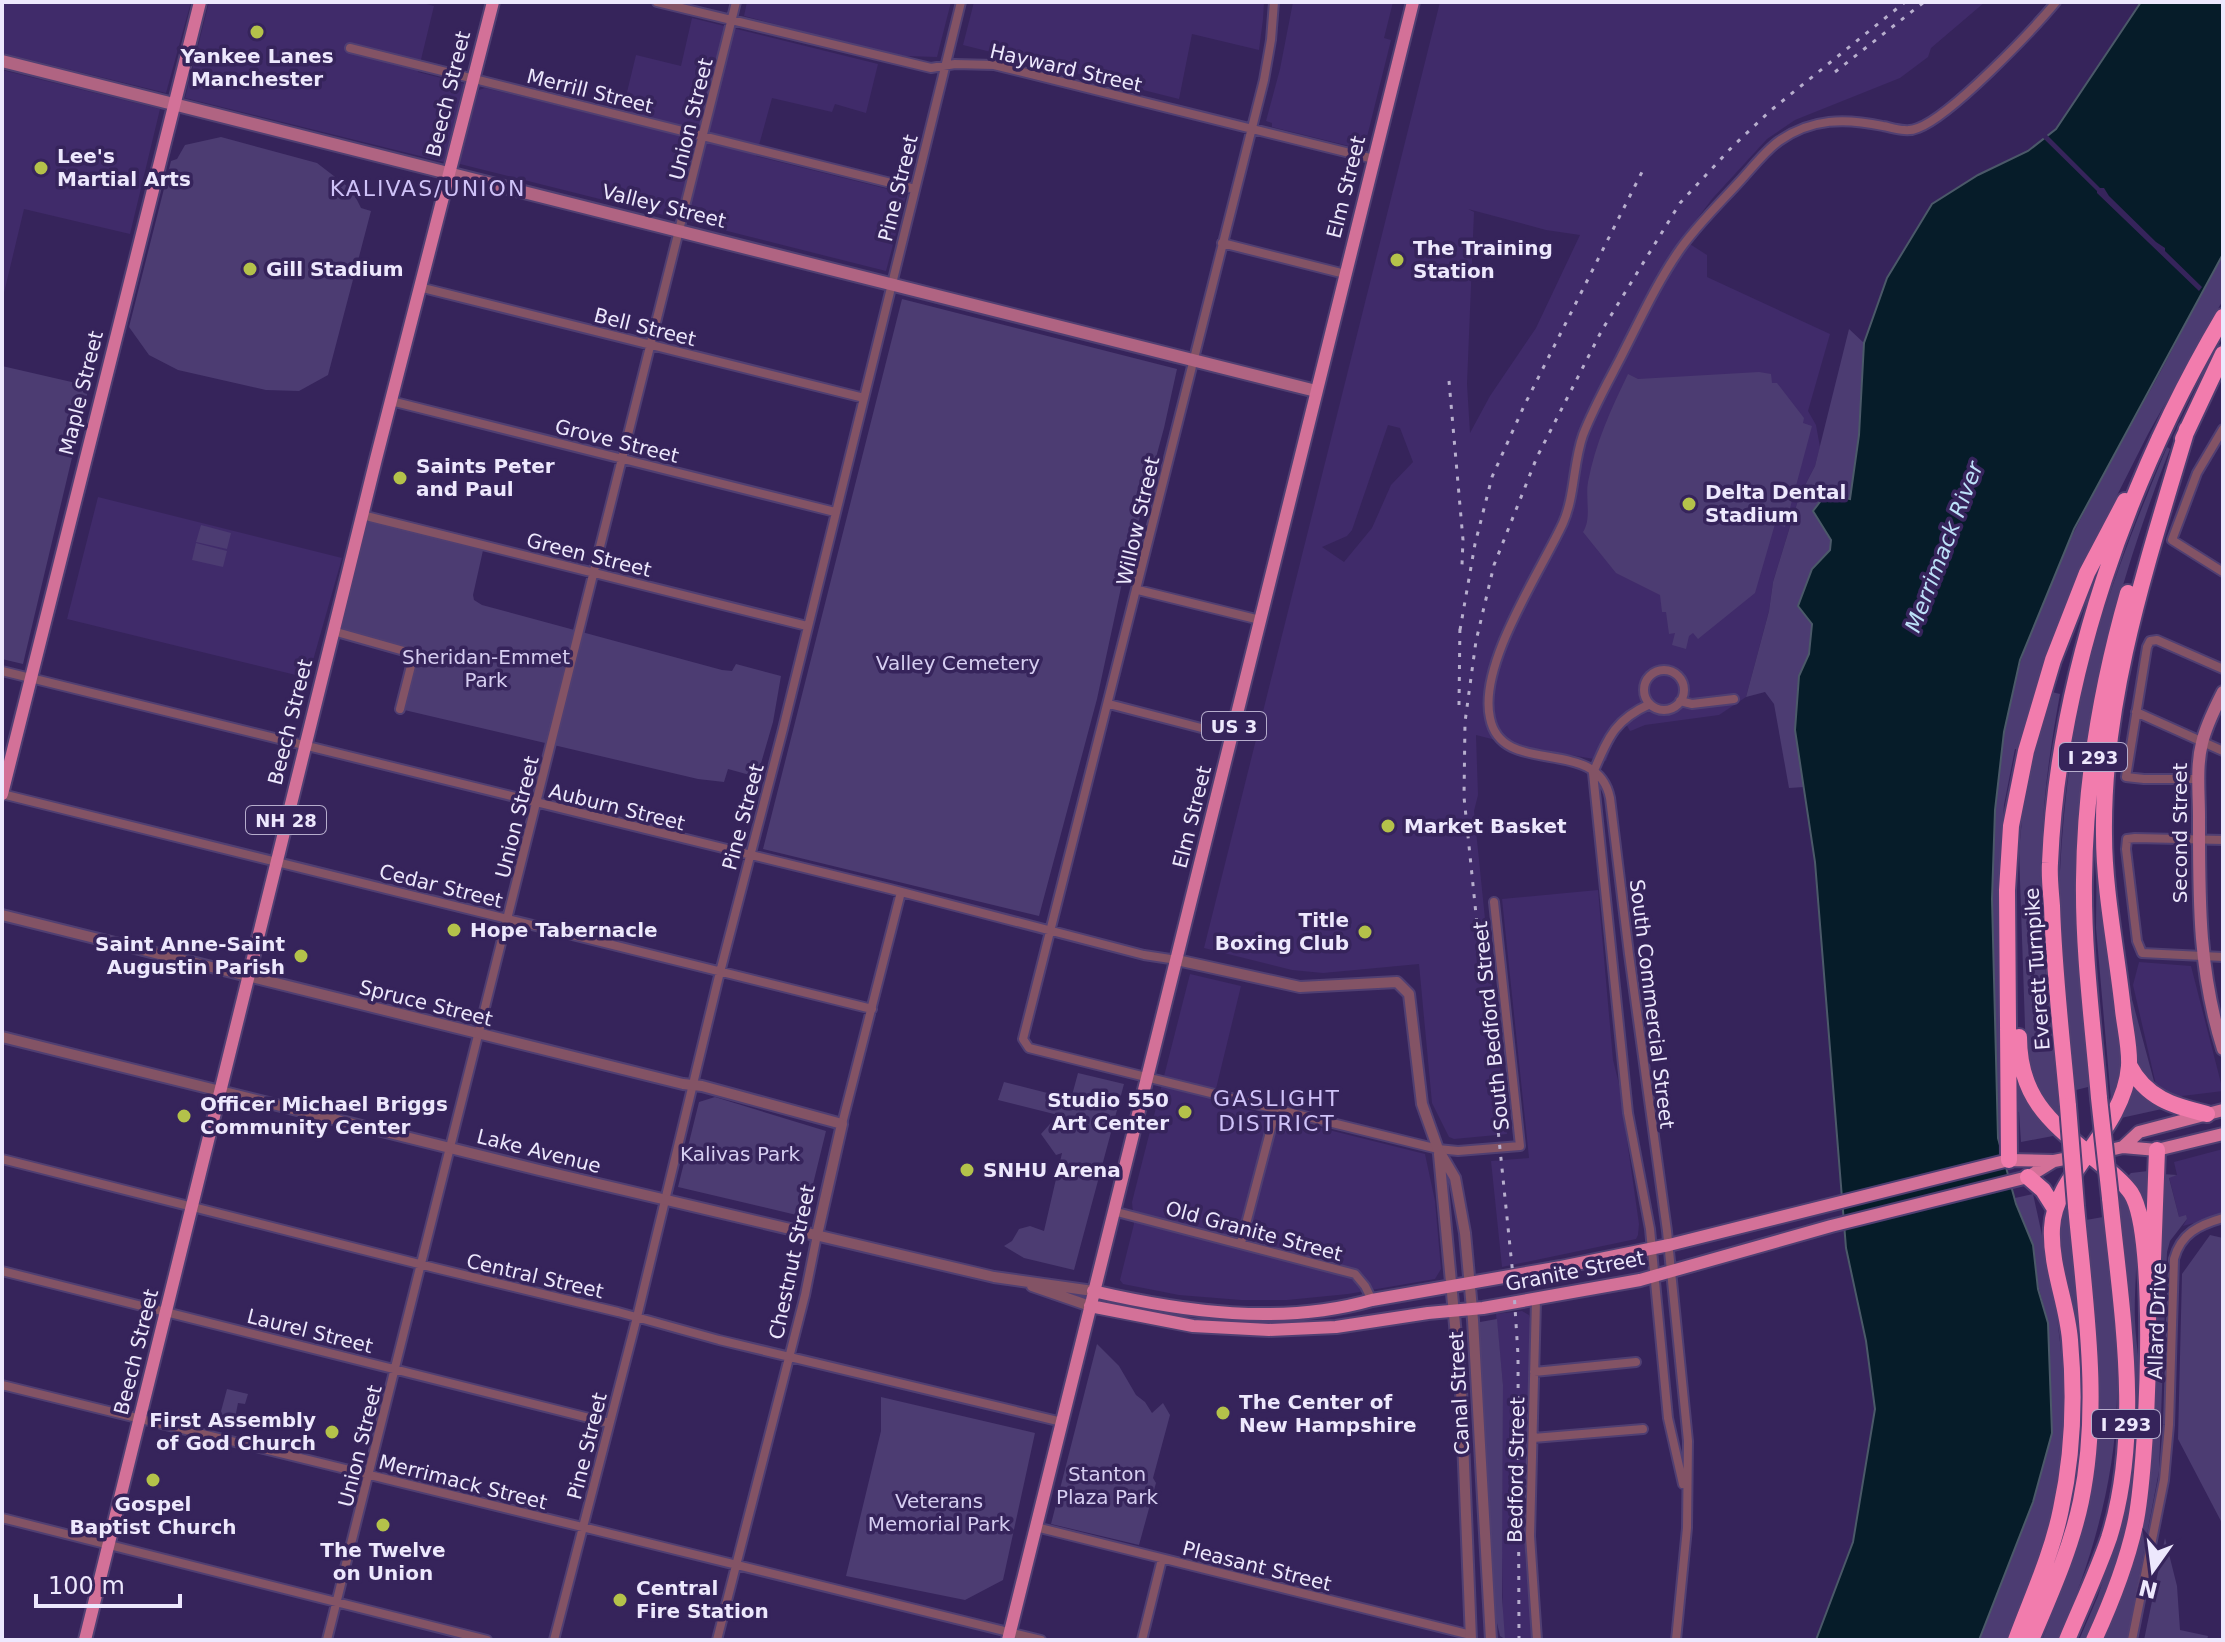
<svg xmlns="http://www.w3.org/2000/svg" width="2225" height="1642" font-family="'DejaVu Sans',sans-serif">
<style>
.built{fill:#402b6a;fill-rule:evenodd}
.green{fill:#4c3c72}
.water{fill:#061c29;stroke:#4b5969;stroke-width:2}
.pier{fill:#36245b}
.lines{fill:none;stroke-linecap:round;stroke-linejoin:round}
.minor-casing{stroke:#503f72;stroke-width:12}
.tertiary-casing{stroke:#503f72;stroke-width:14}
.secondary-casing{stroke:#503f72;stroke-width:16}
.primary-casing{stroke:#503f72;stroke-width:16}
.motorway-casing{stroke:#503f72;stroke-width:20}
.minor{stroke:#835365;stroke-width:8}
.tertiary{stroke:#835365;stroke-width:10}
.secondary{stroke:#b06482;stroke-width:12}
.primary{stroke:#d37198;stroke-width:12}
.motorway{stroke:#f27cad;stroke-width:16}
.rail{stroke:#b7aecd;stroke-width:3;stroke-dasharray:4 8;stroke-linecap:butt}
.motorway-bridge-casing{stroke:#503f72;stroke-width:20;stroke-linecap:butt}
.motorway-bridge{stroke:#f27cad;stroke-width:16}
.poi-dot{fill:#b4c24a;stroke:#36245b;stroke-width:3}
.labels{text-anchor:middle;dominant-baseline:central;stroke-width:7;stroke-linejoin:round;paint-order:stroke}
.shield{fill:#36245b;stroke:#b6adcc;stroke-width:2}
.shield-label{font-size:18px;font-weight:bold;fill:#ede8fd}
.poi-label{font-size:20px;font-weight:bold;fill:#ede8fd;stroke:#36245b;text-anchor:start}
.street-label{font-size:20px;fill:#ede8fd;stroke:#36245b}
.park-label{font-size:20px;fill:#d6cef1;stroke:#36245b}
.neighbourhood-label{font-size:22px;letter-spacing:2px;fill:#cfc2f8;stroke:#36245b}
.water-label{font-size:22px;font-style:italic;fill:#bde1f8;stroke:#36245b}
</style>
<rect width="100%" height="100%" fill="#36245b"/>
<path class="built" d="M2,2h189l-25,91 -164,-40z
M209,2h210l15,4 -16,66 47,12 -21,78 -259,-64z
M747,2h204l-14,55 -32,-1 -28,-5 -133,-35z
M974,2h290l-1,17 -4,31 -67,-16 -13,65 -216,-54z
M1293,2h100l-9,36 7,2 -26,105 -4,4 -89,-22v-4l-6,-2 14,-52z
M1440,2h545l-54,46 -3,9 -28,21 -105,42 -28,19 -55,60 -30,40 25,16v22l123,57 -22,77 8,14 4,22 -5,19 -16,31 -26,85 -4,29 -23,86 -27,18 -74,10 -12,5 -3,1 -4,-7 -8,6 -12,31 -83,-14 -47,-12 2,60 -4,16 33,323 -53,5 -5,-2 -17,-34 -13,-139 -96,9 -31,-3 -88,-22zM1468,209l78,21 34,5 -44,93 -46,68 -20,37 -3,-49 7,-172zM1388,425l12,3 13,34 -22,23 -19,43 -28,34 -22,-15 25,-11 5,-6z
M692,18l186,46 -12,49 -31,-9 -3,8 -60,-14 -16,58 148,37 2,3 -20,75 -426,-107 -1,-5 20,-69 6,-2 135,33 16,-66 45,11z
M2,70l158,39 -30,125 -106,-25 -20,84z
M98,497l244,61 -34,120 -241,-59z
M1598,890l15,170 6,24 20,140 -1,11 -2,4 -134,28 -11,-106 38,-3 -27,-259z
M2139,962l52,4 32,125 -49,6 -18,-12 -23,-100z
M1190,974l51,12 -28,115 212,53 10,47 6,68 -6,10 -87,15 -61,6h-46l-62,-5 -56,-11 -3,-4 14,-56 -2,-22z
M2223,1149v66l-40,11 4,-7 -8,-2 -10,-40 8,-2 -3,-13z
M1522,1311l7,4 2,7 -6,231 7,85 -27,2 -2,-9 -1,-77 1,-169 -7,-71z"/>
<path class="green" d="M221,137l96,26 35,27 9,18 10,3 -43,164 -29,16 -33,-1 -88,-20 -29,-15 -20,-28 42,-166 6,-2 8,-14z
M2223,254v46l-75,134 -53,105 -42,100 -34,110h-4l-11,56 -3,38v294l-3,1c-4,-134 -17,-273 6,-406 20,-121 84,-228 142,-334 27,-47 50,-97 77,-144z
M902,299l275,70 -13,59 -42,155 -25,116 -58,217 -276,-67z
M1849,329l15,14 -5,92 -9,64 -24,-5 5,46 -1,11 -18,18v54l-3,31 -10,22 -4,54 9,57 -15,1 -15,-84 -9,-12 -19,5 23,-86 4,-29 26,-85 16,-31z
M2,366l87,20 -66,278 -21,-5z
M1759,372l12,2 1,9h5l27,35 -1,5 9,3 -27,101 -10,-3 -20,69 -57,46 -5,-6 -4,3 -3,13 -14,-4 3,-12 -6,1 -3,-22h-4l-2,-17 -44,-22 -33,-41c9,-14 2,-34 5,-50 7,-38 23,-73 40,-108l10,5z
M2167,447l3,2c-52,133 -97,292 -93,437 1,66 10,133 15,200l-16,4c-7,-69 -20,-151 -16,-219 4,-77 14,-156 35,-229 19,-67 45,-131 72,-195z
M362,515l122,31 -11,49 1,5 8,5 240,65 10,1 4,-7 45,12 -8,46 -16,55 -29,-8 -4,13 -26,-3 -298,-70 11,-56 -78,-22z
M201,525l30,8 -4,16 -31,-7z
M196,543l31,8 -4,16 -31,-7z
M2052,692l8,2c-9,50 -17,101 -18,152 -3,89 9,179 17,267l-6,1 -15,-20 -12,-39 -7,-204 5,-53 10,-46z
M2097,814l24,234 1,22 -8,29 -3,1 -15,-172z
M2126,988h3l26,97 10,6 -3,5 -26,-31z
M1078,1073l46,11 -50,186 -50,-12 -20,-12 8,-5 7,-12 11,-3 14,5 18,-78 -6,2 -15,-21 17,-19 -60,-15 6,-18 67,17z
M2016,1082l15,26 21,22 1,6 -32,6 -2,-30 -3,-1z
M2134,1084l16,17 12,8 -41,9z
M715,1097l111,34 -21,86 -127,-30 21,-85z
M2148,1171v36l-20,-31 3,-3z
M2162,1174l15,1 -8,3 10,39 7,-2 1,4 -17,22 -3,11 -8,219 -32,169h-25l29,-76 22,-173z
M2033,1194c25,111 47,225 16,337 -10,37 -26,73 -39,109h-31l69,-317 -33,-125z
M2124,1195c20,39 9,84 11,126 1,25 6,49 5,74 -1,85 -14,167 -49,245h-12l19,-44 19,-60 12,-229 -10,-111z
M2067,1209c7,78 21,160 13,238 -3,37 -14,73 -23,108l18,-103 -16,-223 4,-18z
M2103,1217c5,60 15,122 14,182 -2,84 -26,164 -59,241h-16c25,-60 48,-122 55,-188 9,-76 -4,-156 -11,-232z
M2210,1235l13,3v287l-45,-86 4,-165z
M1497,1319l6,66 -1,212 3,42 -5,-3 -3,-13 -2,-1 -16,-296 1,-4z
M1097,1344l22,22 17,29 9,7 7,11 11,-10 7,12 -17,63 3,5 -17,62 -88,-21z
M227,1389l21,5 -3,10 -7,-1 -3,15 -15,-3z
M881,1397l154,36 -32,147 -38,20 -119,-24 35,-145z
M2165,1538l12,48 3,44 28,6 -1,4h-63z"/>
<path class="water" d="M2141,2h82v252l-149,275 -54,131 -16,72 -9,78 -3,89 6,239 18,66 17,41 5,44 10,34 4,110 -19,69 -54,138h-163l37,-98 22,-133 -9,-68 -20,-93 -31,-386 -20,-132 4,-54 10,-22 3,-30 -14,-18 14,-37 18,-19 1,-10 -18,-29 13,-17 24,5 9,-64 5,-92 23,-65 45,-74 46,-29 50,-24 28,-22z"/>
<path class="pier" d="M2045,133l55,55h4l5,8 47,46 9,6v3l37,36 -3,4 -102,-98v-2l-56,-55z"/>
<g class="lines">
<defs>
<path id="minor" d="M657,2l274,66 24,-4 39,1 380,94
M1274,2l-3,38 -7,40 -241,959 6,9 52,13 357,88 20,2 62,-5 -26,-244
M350,48l565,141
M1222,243l123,31
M419,287l445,111
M391,401l444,111
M2223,429l-26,44 -25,67 51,32
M362,515l445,111
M1138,590l122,30
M333,631l78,22 2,5 -13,51
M1644 690a20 20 0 1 1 40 0a20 20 0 1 1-40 0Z
M2,671l888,218 254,66 33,5
M1680,701l12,3 42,-5
M1109,704l123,32
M2136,712l87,39
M1593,773l35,340 22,116 18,189 15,66
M1593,773c15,-35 21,-53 57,-69
M2199,779h-55l-18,-2 21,-130 3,-6 7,-1 66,29
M2,794l870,215
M2223,840l-88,-2 -8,1 -1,10 11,92 5,12 81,4
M842,1124l59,-232
M2,1159l433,109 183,44 101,28 343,82
M1113,1211l242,63 10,12 7,14
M1241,1243l35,-134
M2,1271l607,152
M1536,1300l-6,236 7,104
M1534,1372l102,-10
M2,1385c346,85 693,169 1039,255
M1533,1438l110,-9
M2,1518l485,122
M1036,1527l435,108
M327,1640l409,-1638
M554,1640l83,-323 81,-337 65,-251 178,-727
M717,1640l88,-345 12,-60
M1142,1640l20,-81
M1676,1640l11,-112 1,-87 -21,-210 -38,-277 -19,-156c-13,-64 -108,-19 -120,-80 -12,-54 50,-145 73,-195 12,-27 10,-60 20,-88 10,-26 24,-51 37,-76 19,-37 37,-77 61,-111 18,-25 40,-46 60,-68 12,-13 24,-29 38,-39 33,-23 66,-23 104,-15 11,2 24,7 35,2 33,-12 114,-97 138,-126
M2132,1640l32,-160 5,-55 5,-166c7,-26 25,-34 49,-41"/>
<path id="tertiary" d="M2,915l681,169 19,2 140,38 -25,111
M1177,960l123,27 97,-5 12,12 13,110 16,45 17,29 10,55 8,87 18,320
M2,1037l537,133 455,107 99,14
M1439,1154l22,235 10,251
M1032,1286l58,20"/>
<path id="secondary" d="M2,61l1314,330
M2223,692c-8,16 -17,33 -21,51 -6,23 -3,50 -3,74 0,82 -1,153 24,232"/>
<path id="primary" d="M2,794l198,-792
M2123,1147l16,-15 84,-22
M2097,1153l26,-6 34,3 66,-16
M1093,1291c91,21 188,35 279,9l189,-33 108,-22 340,-85 45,1 25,-5
M1090,1306l103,20 76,4 67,-3 92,-14 55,-5 157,-28 191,-54 197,-49 26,-16
M85,1640l291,-1181 117,-457
M1008,1640l405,-1638"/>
<path id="motorway" d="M2183,439l40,-85
M2019,1037c0,62 33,86 77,123 12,10 26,20 35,33 28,43 16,278 4,332 -9,41 -24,78 -41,115
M2129,1065c17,33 44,41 78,49
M2099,1098c-6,-72 -16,-145 -15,-218 1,-98 17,-193 44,-287
M2068,1106c-6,-67 -14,-133 -16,-200 -1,-14 -3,-29 -2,-43 8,-188 78,-385 173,-546
M2009,1160l-2,-270 4,-64 15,-75 27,-91 34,-87 38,-72
M2028,1177l15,13 12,19
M2153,1259l4,-109
M2016,1640c16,-43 36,-86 45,-131 12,-55 14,-113 9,-169 -3,-37 -20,-74 -18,-112 2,-54 72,-97 77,-162 1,-18 -4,-38 -6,-56 -6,-57 -19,-119 -19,-175 -2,-139 44,-274 83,-406
M2031,1640c19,-45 40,-91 50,-139 20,-97 4,-197 -5,-295
M2067,1640c14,-34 30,-67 42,-102 34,-108 12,-229 1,-340"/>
</defs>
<use href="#minor" class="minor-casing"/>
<use href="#tertiary" class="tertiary-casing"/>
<use href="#secondary" class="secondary-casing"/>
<use href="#primary" class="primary-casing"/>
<use href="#motorway" class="motorway-casing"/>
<use href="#minor" class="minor"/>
<use href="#tertiary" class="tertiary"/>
<use href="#secondary" class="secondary"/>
<use href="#primary" class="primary"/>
<use href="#motorway" class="motorway"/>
<path class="rail" d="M1835,72l89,-70
M1449,381l14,159 -1,25
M1460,630l15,-86 17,-67 32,-71 120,-238
M1459,705l1,-84
M1519,1640l-1,-285 -5,-79 -49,-479 1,-75 11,-81 18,-76 43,-108 65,-127 78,-127 52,-56 38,-36 135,-109"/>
<defs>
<path id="motorway-bridge" d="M2099,1098l11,100
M2068,1106l8,100"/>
</defs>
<use href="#motorway-bridge" class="motorway-bridge-casing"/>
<use href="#motorway-bridge" class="motorway-bridge"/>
</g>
<g class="poi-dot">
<circle cx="257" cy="32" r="8"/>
<circle cx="41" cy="168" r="8"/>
<circle cx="1397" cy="260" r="8"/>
<circle cx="250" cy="269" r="8"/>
<circle cx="400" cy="478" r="8"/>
<circle cx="1689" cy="504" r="8"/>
<circle cx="1388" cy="826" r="8"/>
<circle cx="454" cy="930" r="8"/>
<circle cx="1365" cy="932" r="8"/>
<circle cx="301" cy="956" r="8"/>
<circle cx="1185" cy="1112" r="8"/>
<circle cx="184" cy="1116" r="8"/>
<circle cx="967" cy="1170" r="8"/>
<circle cx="1223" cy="1413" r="8"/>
<circle cx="332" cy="1432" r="8"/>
<circle cx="153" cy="1480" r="8"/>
<circle cx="383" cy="1525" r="8"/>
<circle cx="620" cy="1600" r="8"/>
</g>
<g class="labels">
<g class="shield">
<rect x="1202" y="712" width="64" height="28" rx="6"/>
<rect x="2059" y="743" width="68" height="28" rx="6"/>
<rect x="246" y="806" width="80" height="28" rx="6"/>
<rect x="2092" y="1410" width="68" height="28" rx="6"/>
</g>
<g class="shield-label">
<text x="1234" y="726">US 3</text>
<text x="2093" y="757">I 293</text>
<text x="286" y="820">NH 28</text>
<text x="2126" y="1424">I 293</text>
</g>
<g class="poi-label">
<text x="257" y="56" text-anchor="middle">Yankee Lanes<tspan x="257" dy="23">Manchester</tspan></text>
<text x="57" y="156">Lee's<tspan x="57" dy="23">Martial Arts</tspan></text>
<text x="1413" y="248">The Training<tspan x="1413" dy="23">Station</tspan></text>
<text x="266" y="269">Gill Stadium</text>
<text x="416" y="466">Saints Peter<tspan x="416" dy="23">and Paul</tspan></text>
<text x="1705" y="492">Delta Dental<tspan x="1705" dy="23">Stadium</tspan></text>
<text x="1404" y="826">Market Basket</text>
<text x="1349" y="920" text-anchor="end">Title<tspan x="1349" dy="23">Boxing Club</tspan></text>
<text x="470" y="930">Hope Tabernacle</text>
<text x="285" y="944" text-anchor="end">Saint Anne-Saint<tspan x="285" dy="23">Augustin Parish</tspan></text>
<text x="1169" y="1100" text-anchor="end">Studio 550<tspan x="1169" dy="23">Art Center</tspan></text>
<text x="200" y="1104">Officer Michael Briggs<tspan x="200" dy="23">Community Center</tspan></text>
<text x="983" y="1170">SNHU Arena</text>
<text x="1239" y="1402">The Center of<tspan x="1239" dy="23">New Hampshire</tspan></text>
<text x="316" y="1420" text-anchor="end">First Assembly<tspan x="316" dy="23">of God Church</tspan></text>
<text x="153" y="1504" text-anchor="middle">Gospel<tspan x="153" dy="23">Baptist Church</tspan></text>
<text x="383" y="1550" text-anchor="middle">The Twelve<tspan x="383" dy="23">on Union</tspan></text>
<text x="636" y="1588">Central<tspan x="636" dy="23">Fire Station</tspan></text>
</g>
<g class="street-label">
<text transform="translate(1066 68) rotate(13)">Hayward Street</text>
<text transform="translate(590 91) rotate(14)">Merrill Street</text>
<text transform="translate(448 94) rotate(-76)">Beech Street</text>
<text transform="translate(691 119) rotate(-76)">Union Street</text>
<text transform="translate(1346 187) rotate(-76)">Elm Street</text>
<text transform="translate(898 188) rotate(-76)">Pine Street</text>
<text transform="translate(664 206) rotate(14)">Valley Street</text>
<text transform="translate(645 327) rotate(14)">Bell Street</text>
<text transform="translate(81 393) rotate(-76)">Maple Street</text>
<text transform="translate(617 441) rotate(14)">Grove Street</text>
<text transform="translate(1138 521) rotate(-77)">Willow Street</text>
<text transform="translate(589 555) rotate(14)">Green Street</text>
<text transform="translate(290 722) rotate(-76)">Beech Street</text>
<text transform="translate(617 807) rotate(14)">Auburn Street</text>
<text transform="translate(517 817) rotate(-76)">Union Street</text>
<text transform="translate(743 817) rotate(-75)">Pine Street</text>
<text transform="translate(1192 817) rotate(-76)">Elm Street</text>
<text transform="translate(2180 833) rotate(-90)">Second Street</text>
<text transform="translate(441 886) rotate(14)">Cedar Street</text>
<text transform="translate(2037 969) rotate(-94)">Everett Turnpike</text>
<text transform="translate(426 1003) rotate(14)">Spruce Street</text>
<text transform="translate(1652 1004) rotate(83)">South Commercial Street</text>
<text transform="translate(1491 1026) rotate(-96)">South Bedford Street</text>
<text transform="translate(539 1151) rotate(14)">Lake Avenue</text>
<text transform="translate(1254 1231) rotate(15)">Old Granite Street</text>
<text transform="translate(792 1262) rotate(-78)">Chestnut Street</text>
<text transform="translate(1575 1271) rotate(-11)">Granite Street</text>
<text transform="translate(535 1276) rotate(13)">Central Street</text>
<text transform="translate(2157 1321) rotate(-88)">Allard Drive</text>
<text transform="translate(310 1331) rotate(14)">Laurel Street</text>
<text transform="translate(136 1352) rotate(-76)">Beech Street</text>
<text transform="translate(1459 1393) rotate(-93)">Canal Street</text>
<text transform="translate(360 1446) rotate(-76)">Union Street</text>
<text transform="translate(587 1446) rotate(-76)">Pine Street</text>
<text transform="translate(1516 1470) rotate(-89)">Bedford Street</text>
<text transform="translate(463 1482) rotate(14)">Merrimack Street</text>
<text transform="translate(1257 1566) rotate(14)">Pleasant Street</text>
</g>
<g class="park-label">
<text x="486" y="657">Sheridan-Emmet<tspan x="486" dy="23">Park</tspan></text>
<text x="958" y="663">Valley Cemetery</text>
<text x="740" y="1154">Kalivas Park</text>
<text x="1107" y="1474">Stanton<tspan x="1107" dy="23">Plaza Park</tspan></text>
<text x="939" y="1501">Veterans<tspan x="939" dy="23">Memorial Park</tspan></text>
</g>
<g class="neighbourhood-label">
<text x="428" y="188">KALIVAS/UNION</text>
<text x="1277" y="1098">GASLIGHT<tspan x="1277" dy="25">DISTRICT</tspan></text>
</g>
<g class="water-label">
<text transform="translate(1944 547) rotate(-69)">Merrimack River</text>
</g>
</g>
<rect width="2225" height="1642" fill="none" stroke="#ede8fd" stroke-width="8"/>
<g transform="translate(2153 1570) rotate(194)" stroke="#36245b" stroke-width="6" paint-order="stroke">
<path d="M0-6L14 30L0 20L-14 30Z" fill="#ede8fd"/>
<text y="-12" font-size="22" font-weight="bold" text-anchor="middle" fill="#ede8fd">N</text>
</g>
<path d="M36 1594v12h144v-12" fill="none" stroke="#ede8fd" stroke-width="4"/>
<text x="48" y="1594" font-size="24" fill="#ede8fd" stroke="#36245b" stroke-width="6" paint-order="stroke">100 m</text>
</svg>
